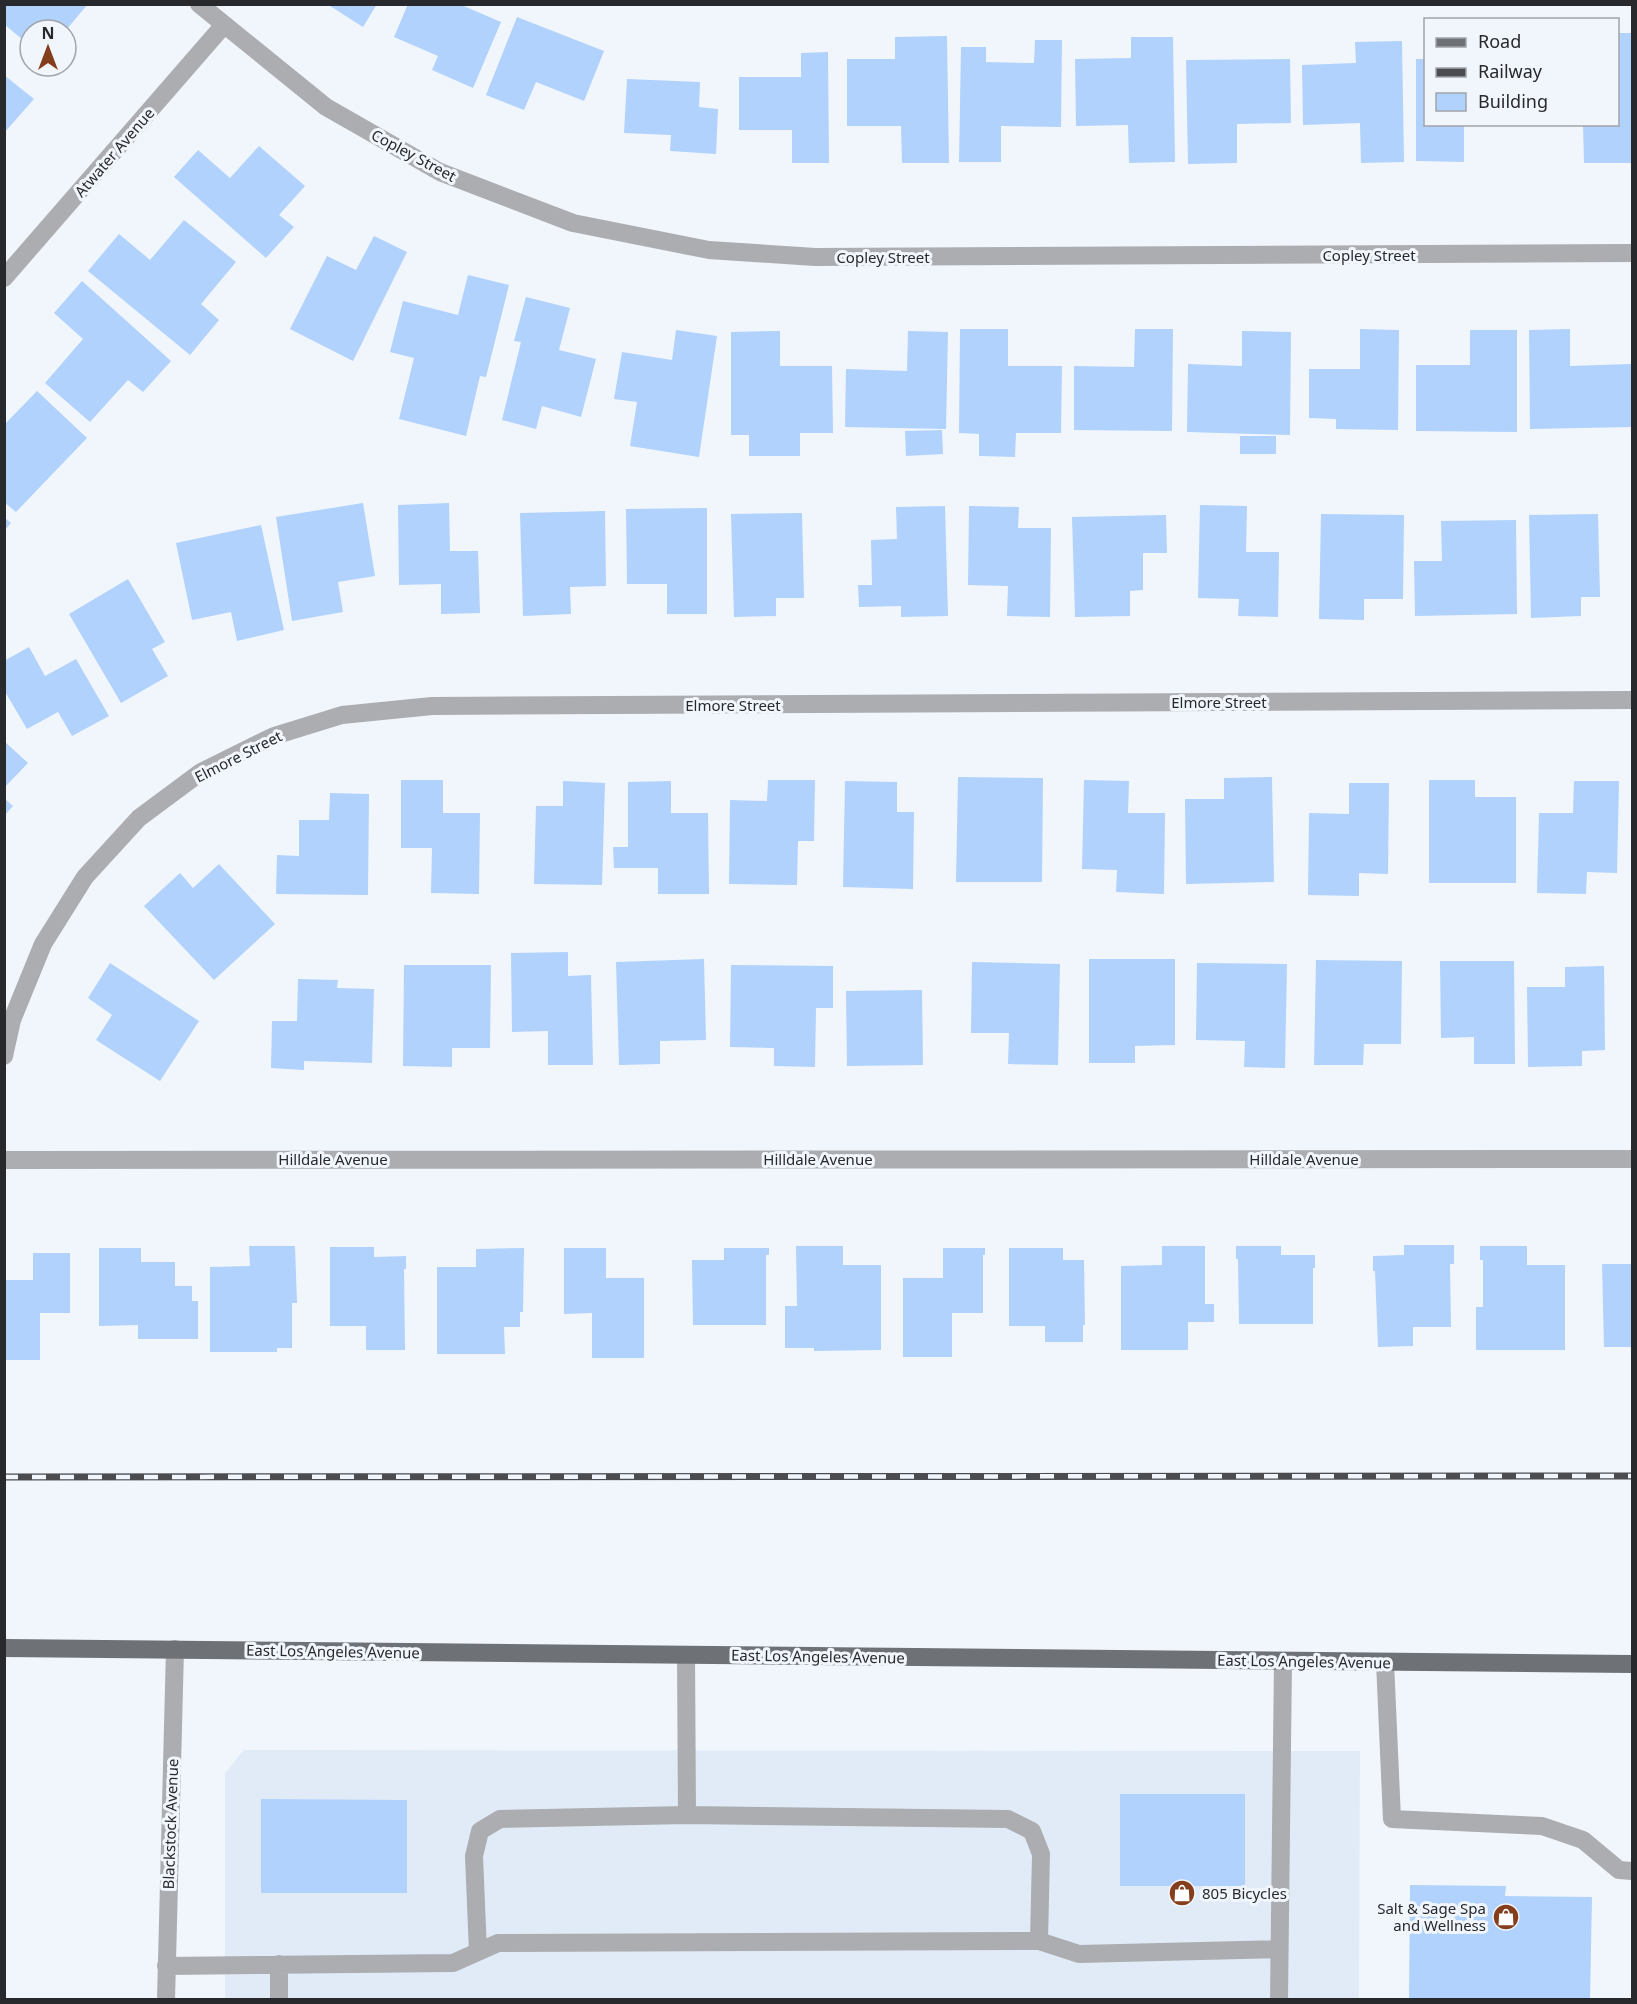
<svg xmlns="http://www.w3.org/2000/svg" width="1637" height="2004" font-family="'Noto Sans',sans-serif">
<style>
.built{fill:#e1ebf7}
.building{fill:#b0d2fd}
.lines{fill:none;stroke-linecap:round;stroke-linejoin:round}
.service{stroke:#abadb0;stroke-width:18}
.minor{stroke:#abadb0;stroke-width:18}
.primary{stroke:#6e7277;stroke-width:18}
.rail-casing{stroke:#4a4c50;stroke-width:7}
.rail{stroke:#f1f6fd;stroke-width:4.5;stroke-dasharray:14;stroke-linecap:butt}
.labels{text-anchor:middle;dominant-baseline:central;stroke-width:6;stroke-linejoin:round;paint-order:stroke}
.street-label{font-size:15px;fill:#28292c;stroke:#f1f6fd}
.poi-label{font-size:15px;fill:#28292c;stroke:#f1f6fd;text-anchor:start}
</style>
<rect width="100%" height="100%" fill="#f1f6fd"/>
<path class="built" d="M244,1750l1116,1 -1,248 -1134,1v-227z"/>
<path class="building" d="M4,4h84l-22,26h-36v16l-26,-22z
M327,4h50l-14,23z
M408,4h51l42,18 -28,66 -41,-18 6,-14 -44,-19z
M517,17l87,34 -20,50 -48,-19 -12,28 -38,-15z
M1618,33h13l1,130h-48l-1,-39h35z
M947,36l2,127h-47l-1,-37h-54v-67h48v-22z
M1131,37h42l2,125 -46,1 -1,-38 -52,1 -1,-67 56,-1z
M1035,40h27l-1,87 -60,-1v36h-42l2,-115h25v15l48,1z
M1402,41l2,121 -43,1 -1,-40 -57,2 -1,-60 54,-2 -1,-21z
M828,52l1,111h-37v-33h-53v-53h62v-24z
M1290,59l1,64 -54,1v39l-49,1 -2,-104z
M1416,59h10v65h38v38l-48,-1z
M4,75l30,24 -30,34z
M627,79l73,3 -1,25 19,2 -2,45 -46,-3 1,-16 -47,-2z
M259,146l46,40 -26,29 15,12 -28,31 -92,-81 24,-27 32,28z
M184,220l52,42 -35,42 18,16 -29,35 -102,-84 31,-37 31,26z
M374,236l33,16 -54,109 -63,-32 37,-73 29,14z
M468,275l41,10 -23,92 -6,-1 -14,60 -67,-17 15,-61 -24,-6 13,-51 55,14z
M82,281l89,80 -28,31 -15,-12 -38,42 -45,-39 38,-44 -29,-26z
M526,297l44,11 -11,42 37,9 -15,58 -39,-11 -6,23 -34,-9 19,-78 -7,-1z
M960,329h48v37h54l-1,67h-45l-1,24 -36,-1v-22l-20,-1z
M1135,329h38l-1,102 -98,-1v-64l60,1z
M1360,329l39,1 -1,100 -62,-1v-10l-27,-1v-49h51z
M1570,329v37l61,-2v63l-101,2 -1,-99z
M676,330l41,6 -18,121 -69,-11 7,-44 -23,-3 8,-47 50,8z
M1470,330h47v102l-101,-1v-66h54z
M780,331v35h52l1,67h-33v23h-51v-21h-18v-103z
M908,331l40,1 -2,97 -101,-2 1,-58 61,2z
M1242,331l49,1 -1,103 -103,-3 1,-68 54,2z
M37,391l50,47 -71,74 -12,-10v-77z
M942,430l1,24 -37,2 -1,-25z
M1240,436h36v18h-36z
M363,503l12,73 -37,6 5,30 -51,9 -16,-104z
M449,503l1,48h28l2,62 -39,1v-30l-42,1 -1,-80z
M1200,505l47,1 -1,46h33l-1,65 -40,-1 1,-17 -41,-1z
M945,506l3,110 -47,1v-11l-42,1 -1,-22h14l-1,-45 26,-1 -1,-32z
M969,506l50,1 -1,21h33l-1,89 -43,-1 1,-30 -40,-1z
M707,508v106h-40v-30h-40l-1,-75z
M605,511l1,75 -36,1 1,27 -48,2 -3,-103z
M802,513l2,85h-28v18l-42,1 -3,-103z
M1321,514l83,1 -1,84h-39v21l-45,-1z
M1598,514l2,83h-19v19l-50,2 -2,-103z
M1166,515l1,38h-24v37l-13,1v25l-55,1 -3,-100z
M4,517l7,6 -7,8z
M1516,520l1,94 -102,2 -1,-55h28l-1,-40z
M261,525l23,105 -47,11 -6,-29 -39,8 -16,-77z
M128,579l37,63 -13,7 16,27 -47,27 -52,-89z
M29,647l16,29 31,-17 33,57 -37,20 -14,-24 -31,17 -23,-39v-29z
M4,741l24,22 -24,25z
M958,777l85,1 -1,104h-86z
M1272,777l2,105 -88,2 -1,-85h39v-21z
M401,780h42v33h37l-1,81 -48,-1 1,-45h-31z
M768,780h47l-1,61h-16l-1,44 -68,-1 1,-84 37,1z
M1084,780l45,1 -1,32h37l-1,81 -48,-2 1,-22 -35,-1z
M1429,780h46v17h41v86h-87z
M563,781l42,2 -3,102 -68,-1 2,-78h27z
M671,781v32h37l1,81h-51v-26h-44l-1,-21h15v-65z
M845,781l52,1v30h17l-1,77 -70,-2z
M1574,781h45l-2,92 -30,-1 -1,22 -49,-1 2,-80h34z
M1349,783h40l-1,91 -29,-1v23l-51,-1 1,-82 40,1z
M330,793l39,1 -1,101 -92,-1 1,-39 22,1v-36h30z
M4,798l9,8 -9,10z
M219,864l56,60 -61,56 -70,-74 36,-33 13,15z
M568,952v24l23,-1 2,90h-45v-34l-36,1 -1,-79z
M704,959l2,81 -46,1v23l-41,1 -3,-103z
M1089,959h86v86l-40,1v17h-46z
M1316,960l86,1 -1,83h-37l-1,21h-49z
M1440,961h74l1,103h-41v-27l-33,1z
M972,962l88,2 -2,101 -50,-1 1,-31h-38z
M110,963l89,58 -39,60 -64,-41 16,-25 -24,-17z
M1197,963l90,1 -2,104 -41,-1 1,-26 -49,-1z
M404,965h87l-1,83h-38v19l-49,-1z
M731,965l102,1v42h-17l-1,59 -41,-1v-18l-44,-1z
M1604,966l1,84 -23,1v15l-54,1 -1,-80h38v-20z
M298,979l40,1 -1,8 37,1 -2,74 -68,-2v9l-33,-2 1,-47h25z
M922,990l1,75 -76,1 -1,-75z
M1404,1245h50v19h-4l1,63h-38v19l-35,1 -3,-76h-2v-15l31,-1z
M249,1246h46l2,57h-5v45h-15v4h-67v-85l40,-1z
M796,1246h47v19h38v85l-67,1v-3h-29v-42h12z
M1162,1246h43v58h9v18h-26v28h-67v-84l41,-1z
M1236,1246h45v9h34v13h-2v56h-74l-1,-65h-2z
M1480,1246h47v19h38v85h-89v-43h7v-47h-3z
M330,1247h44v10l32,-1v13h-2l1,81h-39v-24h-36z
M99,1248h42v14h34v24h17v15h6v38h-60v-14l-39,1z
M524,1248l-1,64h-3v15h-16l1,27h-68v-87h39v-18z
M564,1248h42v30h38v80h-52v-45l-28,1z
M724,1248h45v7h-3v70h-73l-1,-65h32z
M943,1248h42v7h-2v58h-31v44h-49v-79h40z
M1009,1248h54v12h21l1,65h-2v17h-38v-16h-36z
M33,1253h37v60h-30v47h-36v-80h29z
M1602,1264h30v83h-28z
M1120,1794h125v92h-125z
M261,1799l146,1v93h-146z
M1410,1885l96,1 -1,10 87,1 -2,103h-181z"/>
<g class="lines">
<path class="service" d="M686,1655l1,160 321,4 24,12 9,23 -2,87
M1385,1662l7,157 150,7 41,14 36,30 13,1
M478,1952l-4,-96 6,-25 20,-12 187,-4
M279,1964v36
M166,1966l287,-3 45,-20 541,-2 40,13 200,-5
M1279,2000l4,-339"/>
<path class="minor" d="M199,4l127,103 114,65 133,51 136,27 106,7 817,-4
M4,278l219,-252
M4,1056l8,-36 31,-76 42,-67 54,-59 62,-46 73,-36 68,-21 90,-9 1200,-6
M4,1160l1628,-1
M166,2000l9,-351"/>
<path class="primary" d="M4,1648l1628,16"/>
<defs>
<path id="rail" d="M4,1477l1628,-1"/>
</defs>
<use href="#rail" class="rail-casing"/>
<use href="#rail" class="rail"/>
</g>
<defs>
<symbol id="shop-disc" viewBox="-11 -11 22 22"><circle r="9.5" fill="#853e1b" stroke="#f1f6fd"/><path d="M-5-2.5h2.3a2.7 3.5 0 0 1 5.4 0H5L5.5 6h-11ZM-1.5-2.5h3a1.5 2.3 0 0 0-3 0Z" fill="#fff"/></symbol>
</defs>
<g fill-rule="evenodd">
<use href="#shop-disc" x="1167" y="1878" width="30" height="30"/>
<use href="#shop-disc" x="1491" y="1902" width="30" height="30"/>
</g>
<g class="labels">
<g class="street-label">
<text transform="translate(114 152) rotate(-49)">Atwater Avenue</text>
<text transform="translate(414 155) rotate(28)">Copley Street</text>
<text x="1369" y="255">Copley Street</text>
<text x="883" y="257">Copley Street</text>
<text x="1219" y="702">Elmore Street</text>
<text x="733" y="705">Elmore Street</text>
<text transform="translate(238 756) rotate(-27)">Elmore Street</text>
<text x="333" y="1159">Hilldale Avenue</text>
<text x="818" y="1159">Hilldale Avenue</text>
<text x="1304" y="1159">Hilldale Avenue</text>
<text transform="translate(333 1651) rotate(1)">East Los Angeles Avenue</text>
<text transform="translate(818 1656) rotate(1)">East Los Angeles Avenue</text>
<text transform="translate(1304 1661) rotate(1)">East Los Angeles Avenue</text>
<text transform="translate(170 1824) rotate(-88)">Blackstock Avenue</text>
</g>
<g class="poi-label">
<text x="1202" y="1893">805 Bicycles</text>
<text x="1486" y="1908" text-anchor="end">Salt &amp; Sage Spa<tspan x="1486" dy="17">and Wellness</tspan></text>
</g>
</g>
<rect width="1637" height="2004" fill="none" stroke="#28292c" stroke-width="12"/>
<rect x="1424" y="18" width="195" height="108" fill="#f1f6fd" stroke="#a1a4a9" stroke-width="1.5"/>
<rect x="1436" y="38" width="30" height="9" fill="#6e7277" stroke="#a1a4a9" stroke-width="1.5"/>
<text x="1478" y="48" font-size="18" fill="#28292c">Road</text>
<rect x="1436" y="68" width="30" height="9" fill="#4a4c50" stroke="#a1a4a9" stroke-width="1.5"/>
<text x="1478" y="78" font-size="18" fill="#28292c">Railway</text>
<rect x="1436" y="93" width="30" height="18" fill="#b0d2fd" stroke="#a1a4a9" stroke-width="1.5"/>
<text x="1478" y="108" font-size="18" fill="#28292c">Building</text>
<g transform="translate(48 48)"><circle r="28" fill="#f1f6fd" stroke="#a1a4a9" stroke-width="1.5"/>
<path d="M0-4.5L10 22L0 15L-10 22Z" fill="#853e1b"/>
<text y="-9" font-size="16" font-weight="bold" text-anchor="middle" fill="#28292c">N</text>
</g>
</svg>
